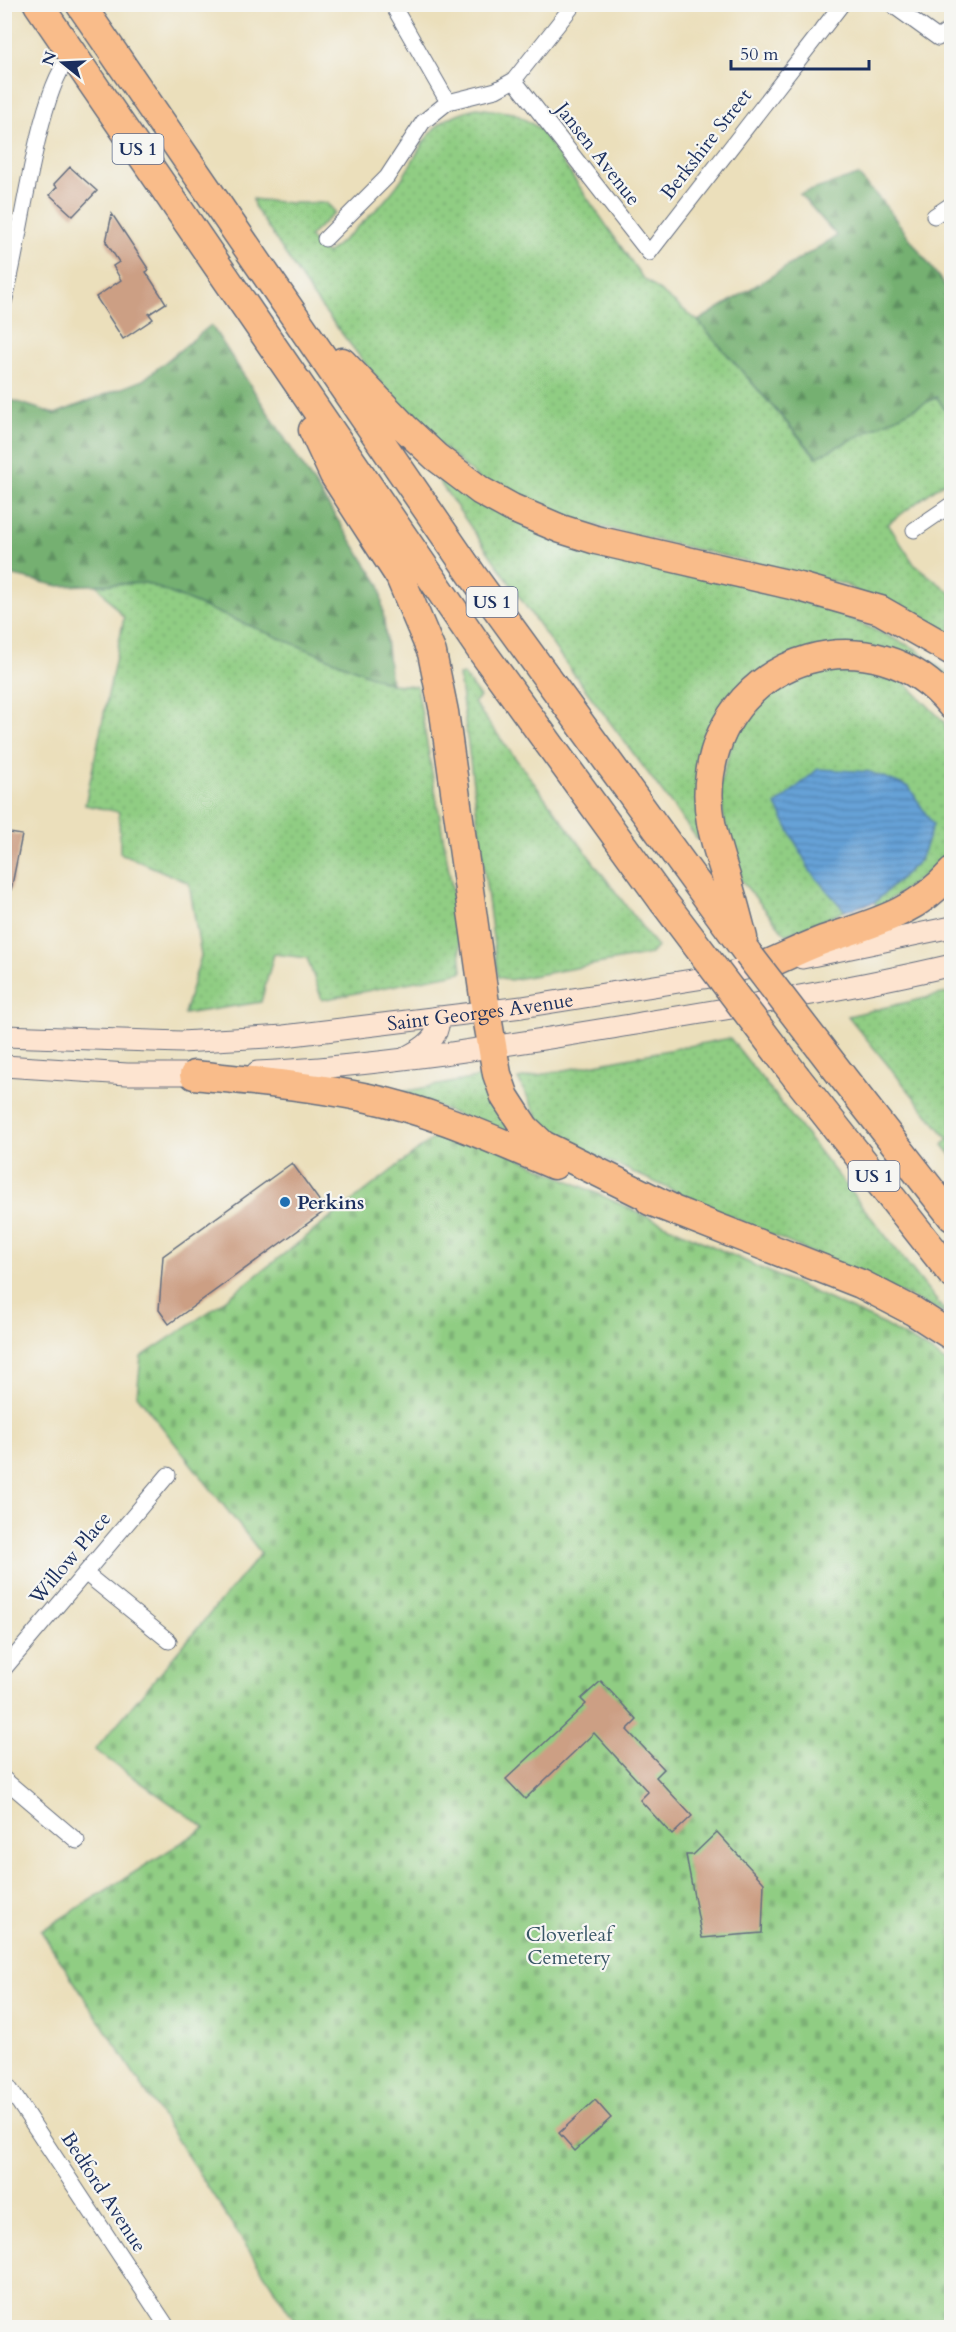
<svg xmlns="http://www.w3.org/2000/svg" width="956" height="2332" font-family="Cardo,serif">
<style>
.grass{fill:url(#grass-dots);stroke:#567e70;stroke-width:1.5}
.forest{fill:url(#forest-firs);stroke:#487068;stroke-width:1.5}
.cemetery{fill:url(#cemetery-stones);stroke:#567e70;stroke-width:1.5}
.water{fill:url(#water-rules);stroke:#40689a;stroke-width:1.5}
.building{fill:#cc9f84}
.lines{fill:none;stroke-linecap:round;stroke-linejoin:round}
.street-casing{stroke:#646d7f;stroke-width:17}
.secondary-casing{stroke:#646d7f;stroke-width:23}
.highway-casing{stroke:#646d7f;stroke-width:31}
.street{stroke:#fff;stroke-width:15}
.secondary{stroke:#fde4d0;stroke-width:21}
.highway{stroke:#f9bc8a;stroke-width:28}
.highway-bridge-casing{stroke:#646d7f;stroke-width:31;stroke-linecap:butt}
.highway-bridge{stroke:#f9bc8a;stroke-width:28}
.poi-dot{fill:#1f6fb2;stroke:#f6f6f2;stroke-width:2}
.labels{text-anchor:middle;dominant-baseline:central;stroke-width:4.5;stroke-linejoin:round;paint-order:stroke}
.shield{fill:#f6f6f2;stroke:#5d6b8a;stroke-width:1.5}
.shield-label{font-size:18px;font-weight:bold;fill:#1b2f5e}
.street-label{font-size:20px;fill:#1b2f5e;stroke:#f6f6f2}
.poi-label{font-size:20px;font-weight:bold;fill:#1b2f5e;stroke:#f6f6f2;text-anchor:start}
.park-label{font-size:20px;fill:#385667;stroke:#f6f6f2}
</style>
<defs>
<pattern id="grass-dots" width="8" height="8" patternUnits="userSpaceOnUse" patternTransform="scale(1.5)"><rect width="8" height="8" fill="#90cd83"/><path d="M2 2h.1M6 6h.1" fill="none" stroke="#7cb074" stroke-width="1.8" stroke-linecap="round"/></pattern>
<pattern id="forest-firs" width="22" height="20" patternUnits="userSpaceOnUse" patternTransform="scale(1.5)"><rect width="22" height="20" fill="#74b071"/><path d="M5 1l3.5 6h-7zM16 11l3.5 6h-7z" fill="#5e9060"/></pattern>
<pattern id="cemetery-stones" width="16" height="16" patternUnits="userSpaceOnUse" patternTransform="scale(1.5)"><rect width="16" height="16" fill="#90cd83"/><path d="M2 7V4a2 2 0 0 1 4 0v3zM10 15v-3a2 2 0 0 1 4 0v3z" fill="#7cb074"/></pattern>
<pattern id="water-rules" width="6" height="5" patternUnits="userSpaceOnUse" patternTransform="scale(1.5)"><rect width="6" height="5" fill="#66a2d7"/><path d="M0 2.5h6" fill="none" stroke="#5384b2"/></pattern>
</defs>
<rect width="100%" height="100%" fill="#f6f6f2"/>
<filter id="ink" filterUnits="userSpaceOnUse"><feTurbulence type="fractalNoise" baseFrequency=".0167" numOctaves="2"/><feDisplacementMap in="SourceGraphic" scale="12" xChannelSelector="R" yChannelSelector="G"/><feConvolveMatrix kernelMatrix="1 2 1 2 8 2 1 2 1" color-interpolation-filters="sRGB"/></filter>
<filter id="wash" filterUnits="userSpaceOnUse"><feTurbulence type="fractalNoise" baseFrequency=".008" numOctaves="4" result="noise"/><feDisplacementMap in="SourceGraphic" scale="24" xChannelSelector="R" yChannelSelector="G"/><feGaussianBlur stdDeviation="1.35" result="paint"/><feColorMatrix in="noise" values="0 0 0 0 0 0 0 0 0 0 0 0 0 0 0 0 0 1.4 0 .05"/><feComposite in="paint" operator="in"/></filter>
<g filter="url(#wash)">
<rect width="100%" height="100%" fill="#ebdfbb"/>
<path class="grass" d="M477,108l37,5 25,15 103,149 56,44 118,136 121,-60 14,23v57l-63,47 26,40 37,29v50l-107,-59 -281,-66 -83,-38 -78,-69 -90,-116 -58,-89 -1,-7 37,4h37l8,9 -26,25 18,17c21,-19 46,-38 64,-61 33,-38 27,-72 86,-85z
M427,464l64,45 345,103 80,37 35,27v16l-69,-44 -138,36 -42,153 -4,3 -139,-186z
M146,583l245,101 26,2 40,231 5,55 -140,28 -15,-42 -33,-4 -13,48 -77,12 17,-58 -12,-73 -69,-30 -1,-41 -34,-7 39,-187 -27,-33z
M824,668l80,14 40,40 7,24 1,90 -6,23 -69,50 -2,-7 45,-42 -109,12 34,39 -59,24 -50,-61 -4,-9 -13,-77 17,-58 43,-46z
M463,674l17,23 -6,6 183,244 -6,7 -141,26 -12,-3 -39,-302z
M951,992h1l-1,163 -8,-10 5,-6 -100,-123z
M730,1038l217,276 -392,-177 -14,-14 -23,-44z
M481,1077l31,60 -111,-45z"/>
<path class="forest" d="M858,175l27,30 66,89v126l-14,-23 -120,60 -119,-136 139,-85 -37,-42z
M211,325l169,260 11,99 -245,-101 -87,3 -54,-12v-176l50,16 88,-34z"/>
<path class="cemetery" d="M449,1126l430,196 52,29 20,16v960h-652l-258,-396 164,-103 -110,-78 166,-197 -124,-158 4,-38 72,-48z"/>
<path class="water" d="M818,769l52,3 39,15 24,38 -13,35 -45,42 -30,9 -34,-39 -35,-67z"/>
<g id="blocks">
<path class="building" d="M70,167l27,24 -24,25 -23,-21 7,-8 -3,-3z
M112,214l37,56 -3,2 20,31 -17,11 4,5 -30,20 -27,-42 25,-17 -8,-14 6,-4 -13,-20z
M4,832l18,3 -11,55 -7,-1z
M292,1163l34,47 -157,114 -10,-14 4,-54z
M601,1681l36,39 -10,10 37,39 -8,8 36,39 -20,19 -32,-35 8,-8 -54,-59 -69,66 -19,-20 80,-75 -5,-5z
M717,1832l47,51 -2,50 -60,5 -16,-83h7z
M595,2100l16,18 -36,33 -16,-18z"/>
</g>
</g>
<g filter="url(#ink)">
<use href="#blocks" fill-opacity="0" stroke="#646d7f" stroke-width="1.5"/>
<g class="lines">
<defs>
<path id="street" d="M392,4l56,98
M896,4l-1,3 43,31 14,-10
M514,80l135,173 193,-249
M934,216l18,-12
M325,239l62,-62 36,-55 25,-20 48,-12 18,-10 60,-76
M4,302c16,-53 33,-218 69,-248
M914,530l38,-26
M85,1573l84,68
M4,1669l164,-194
M4,1779l73,62
M4,2080l164,248"/>
<g id="secondary">
<path d="M802,958l150,-31"/>
<path id="s1" d="M4,1036l177,6 103,-6 238,-29 182,-29 65,-14"/>
<path d="M408,1056c16,-8 33,-19 30,-39"/>
<path d="M4,1066l123,8h81"/>
<path d="M257,1072c125,-6 250,-27 373,-47 107,-18 216,-35 322,-60"/>
</g>
<path id="highway" d="M38,4l443,646 182,251
M80,4l393,572 275,378
M342,362l62,65 32,30 45,34 31,17 49,21 35,11 204,47 80,23 72,41
M313,430l21,45 66,102 32,76 12,59 42,299 11,63 8,23 20,31 18,17 126,62
M743,938c-5,-19 -10,-39 -16,-58 -11,-36 -23,-67 -17,-106 17,-120 165,-163 242,-68
M768,964c21,-9 42,-20 64,-27 46,-15 87,-27 120,-65
M194,1075c58,6 117,11 174,23 64,13 126,42 186,67
M841,1075l111,142
M797,1078l155,196
M650,1201l211,83 52,27 39,25"/>
</defs>
<use href="#street" class="street-casing"/>
<use href="#secondary" class="secondary-casing"/>
<use href="#highway" class="highway-casing"/>
<use href="#street" class="street"/>
<use href="#secondary" class="secondary"/>
<use href="#highway" class="highway"/>
<defs>
<path id="highway-bridge" d="M663,901l134,177
M748,954l93,121"/>
</defs>
<use href="#highway-bridge" class="highway-bridge-casing"/>
<use href="#highway-bridge" class="highway-bridge"/>
</g>
</g>
<circle class="poi-dot" cx="285" cy="1202" r="6"/>
<g class="labels">
<g class="shield">
<rect x="112.5" y="134" width="51" height="30" rx="4.5"/>
<rect x="466.5" y="587" width="51" height="30" rx="4.5"/>
<rect x="848.5" y="1161" width="51" height="30" rx="4.5"/>
</g>
<g class="shield-label">
<text x="138" y="149">US 1</text>
<text x="492" y="602">US 1</text>
<text x="874" y="1176">US 1</text>
</g>
<g class="street-label">
<text transform="translate(706 144) rotate(-52)">Berkshire Street</text>
<text transform="translate(598 154) rotate(52)">Jansen Avenue</text>
<text stroke="none"><textPath href="#s1" startOffset="478">Saint Georges Avenue</textPath></text>
<text transform="translate(70 1558) rotate(-50)">Willow Place</text>
<text transform="translate(104 2192) rotate(57)">Bedford Avenue</text>
</g>
<g class="poi-label">
<text x="297" y="1202">Perkins</text>
</g>
<g class="park-label">
<text x="569" y="1934">Cloverleaf<tspan x="569" dy="23">Cemetery</tspan></text>
</g>
</g>
<rect width="956" height="2332" fill="none" stroke="#f6f6f2" stroke-width="24"/>
<g transform="translate(63 63) rotate(288)" stroke="#f6f6f2" stroke-width="4.5" paint-order="stroke">
<path d="M0-4.5L10 22L0 15L-10 22Z" fill="#1b2f5e"/>
<text y="-9" font-size="16" font-weight="bold" text-anchor="middle" fill="#1b2f5e">N</text>
</g>
<path d="M731 60v9h138v-9" fill="none" stroke="#1b2f5e" stroke-width="3"/>
<text x="740" y="60" font-size="18" fill="#1b2f5e" stroke="#f6f6f2" stroke-width="4.5" paint-order="stroke">50 m</text>
</svg>
